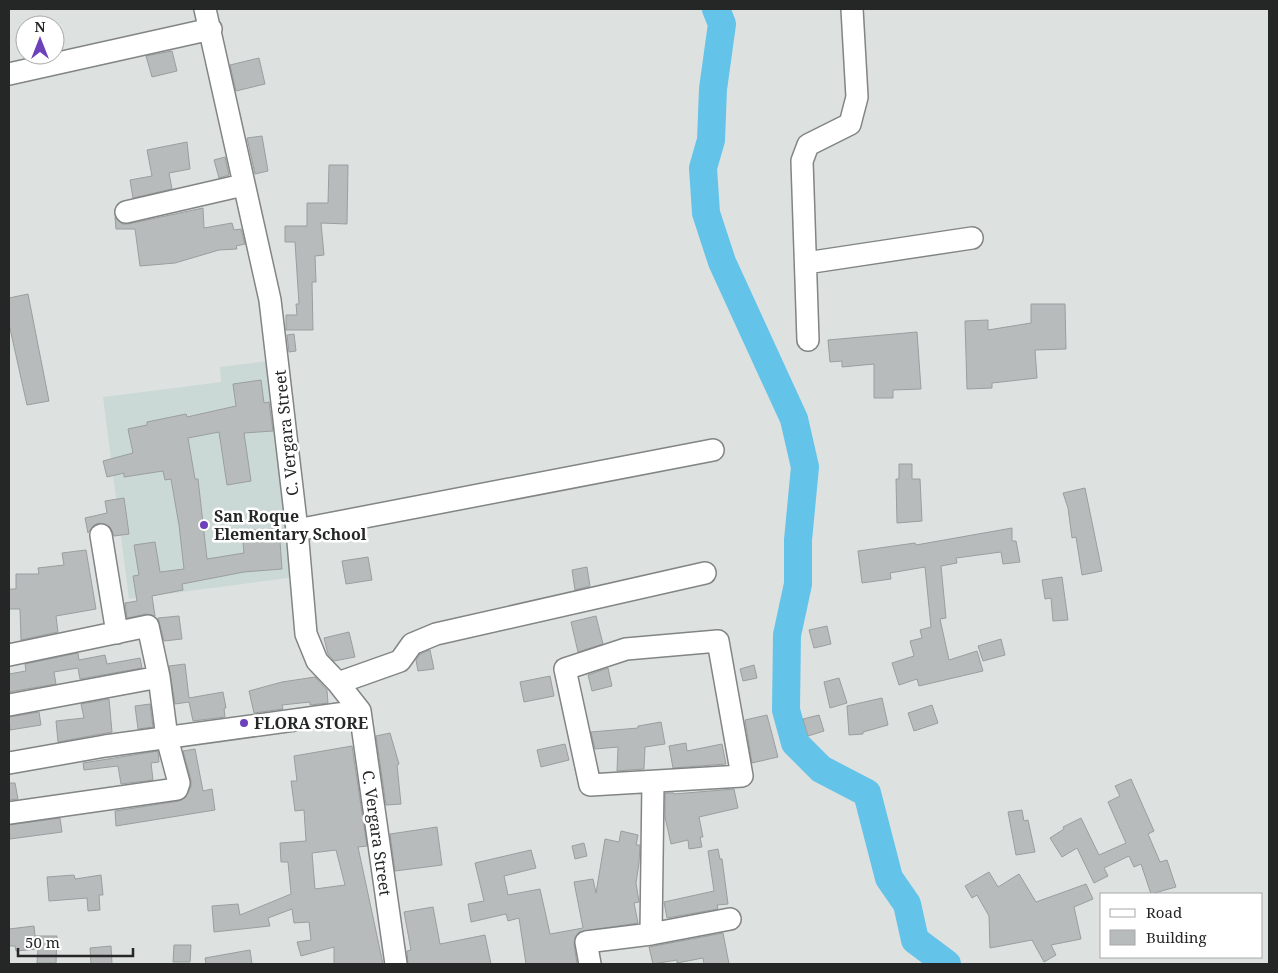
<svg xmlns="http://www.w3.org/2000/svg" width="1278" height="973" font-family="'Noto Serif',serif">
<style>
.built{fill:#cbd9d6}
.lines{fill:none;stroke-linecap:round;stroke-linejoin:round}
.river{stroke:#64c3e9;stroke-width:28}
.building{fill:#b7bbbc;stroke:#9a9e9f;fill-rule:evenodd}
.minor-casing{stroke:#818584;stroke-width:24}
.minor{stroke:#fff;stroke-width:21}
.poi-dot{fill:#6c41b9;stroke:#fff;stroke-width:2}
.labels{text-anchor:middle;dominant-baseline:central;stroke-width:5;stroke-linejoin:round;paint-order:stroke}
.street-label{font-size:16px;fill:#252626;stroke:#fff}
.poi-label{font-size:16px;font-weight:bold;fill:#252626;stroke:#fff;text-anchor:start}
</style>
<rect width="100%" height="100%" fill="#dde2e1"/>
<path class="built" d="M267,361l28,216 -166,22 -26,-202 118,-15 -1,-15z"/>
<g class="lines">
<path class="river" d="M716,9l6,15 -9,65 -2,51 -8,28 3,45 16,49 72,157 11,48 -7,73v44l-11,51 -1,75 9,33 26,26 46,24 22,85 18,26 8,36 32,24"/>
</g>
<path class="building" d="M172,51l5,20 -25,6 -6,-21z
M259,58l6,26 -29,7 -6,-26z
M262,136l6,35 -13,3 -8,-36z
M187,142l3,27 -21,4 3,16 -39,9 -3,-18 22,-4 -5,-26z
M225,157l4,18 -10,3 -5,-18z
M329,165h19l-1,59 -26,-1 3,32 -9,1 1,26h-4l1,48h-27v-15h11l-1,-11h3l-4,-62h-10v-16h22v-23h21z
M203,208l1,20 28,-5 2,7 7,-1 4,15 -9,2 1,3 -18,1 -44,13 -35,3 -5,-37h-19l-1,-12 7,7h6z
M28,294l21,107 -22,4 -18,-81v-26z
M1031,304h34l1,45 -31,1 2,28 -45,5v5l-25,1 -2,-68 23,-1v10l43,-7z
M917,332l4,57 -28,1v8h-19v-34l-32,3v-6l-12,1 -2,-22z
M294,334l2,17 -7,1 -2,-17z
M261,380l3,23 5,-1 4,29 -29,2 7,48 -24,4 -8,-53 -31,6 7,41h3l9,80 37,-6 -2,-22 37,-3 3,41 -38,3 -62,12 1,6 -31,6 3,20 -9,-2 -19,4 -2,-15 12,-2 -4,-25 6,-1 -5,-30 21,-3 5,30 24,-3 -5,-44 -8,-46 -6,1 -2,-9 -39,6v-4l-17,4 -4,-16 30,-8 -5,-24 19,-4v-3l39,-8 1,3 49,-11 -3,-22z
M899,464h13v15h8l2,42 -25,2 -1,-44h3z
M1085,488l17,83 -20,4 -6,-38 -4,1 -4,-30 -5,-15z
M124,498l5,36 -15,2 -4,-9 -11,-4 -6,3 -5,7 -3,-15 22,-5 -2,-12z
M1012,528v13h4l4,21 -17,2 -2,-12 -45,6 1,5 -16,3 5,52 -6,1 9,41 28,-9 6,20 -64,15 -2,-7 -18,6 -7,-22 22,-7 -4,-15 12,-3 -2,-8 11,-3 -6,-60 -35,6 1,6 -29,4 -4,-32 57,-8 1,2z
M86,550l10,59 -40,7 2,16 -37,8 -1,-31h-11v-20h7v-15h23l-1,-6 26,-3 -2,-12z
M368,557l4,23 -26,4 -4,-23z
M587,567l3,19 -15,4 -3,-20z
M1062,577l6,43 -15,1 -2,-23 -6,1 -3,-19z
M179,616l3,23 -18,2 -6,-23z
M596,616l7,28 -25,8 -7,-30z
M827,626l4,18 -17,4 -5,-18z
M349,632l6,25 -21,4 -6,-7 -4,-16z
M1001,639l4,16 -22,6 -5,-15z
M430,650l4,19 -16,2 -2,-11 4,-6z
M78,653l1,7 26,-5 2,9 33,-6 2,10 -62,11 -2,-11 -24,4 2,12 -47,8v-18l17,-3 -1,-7z
M185,664l4,34 34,-6 3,16h-2l1,9 -32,4 -4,-19 -14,2 -6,-38z
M754,665l3,13 -14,3 -3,-12z
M608,668l4,18 -20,5 -4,-16z
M550,676l4,20 -30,6 -4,-20z
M315,677l12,13 1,13 -18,2v-3l-28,3 1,4 -29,4 -5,-22 33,-9z
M839,678l8,25 -17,5 -6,-26z
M882,698l6,27 -25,7v2l-14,1 -2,-29z
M109,699l3,33 -54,10 -2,-21 28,-3 -3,-14z
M150,704l3,23 -15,2 -3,-23z
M932,705l6,18 -24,8 -6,-18z
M39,712l2,13 -31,5 -1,-13z
M767,715l11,42 -26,6 -7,-43z
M819,715l5,16 -16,5 -5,-17z
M661,722l4,22 -20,3 -1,22 -27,2 1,-24 -23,2 -4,-17 47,-4v-2z
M390,733l9,31 -2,1 4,39 -15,1 -10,-69z
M686,743l1,8 35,-7 4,20 -53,4 -4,-22z
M565,744l4,16 -28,7 -4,-17z
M352,746l15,100 -9,1 25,117h-49v-17l-33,9 -4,-14 14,-2 -2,-18 -15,1 -2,-14 -24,9 2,8 -56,6 -2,-26 26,-2 2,11 51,-21 -3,-32h-7l-1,-19 26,-2 -2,-31 -9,1 -4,-30h6l-3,-25zM336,850l9,35 -30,4 -3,-36z
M195,749l8,42 9,-2 3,21 -99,16 -1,-15 64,-10 6,-3 6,-11v-7l-8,-29z
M158,751l1,11 -8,1 2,17 -32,4 -3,-18 -34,4 -1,-7z
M1131,779l23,52 -6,3 12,28 7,-2 9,27 -25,7 -10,-30 -7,3 -5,-11 -25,12 4,8 -14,7 -17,-35 -15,9 -12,-19 14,-9 -1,-2 18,-9 18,37 27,-12 -18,-41 12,-6 -5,-10z
M9,783h6l3,16 -9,1z
M734,789l4,19 -39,9 4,20h-3l2,10 -13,2 -1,-9 -17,4 -6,-27v-24h9v1z
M1022,810l2,11 4,-1 7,32 -19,3 -8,-43z
M60,818l2,14 -52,7 -1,-14z
M437,827l5,38 -47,6 -5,-37z
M621,831l17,4 -2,10h4l-1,18 -3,20 3,19 -5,1 4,20 -59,9 -4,5 -1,7 3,20h-51l-7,-46 -11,3 -2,-7 -35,8 -3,-18 16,-3 -9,-38 56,-13 5,18 -32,8 4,19 32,-6 10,45 33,-6 -9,-46 19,-3 3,14 9,-54 14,3z
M584,843l3,13 -12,3 -3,-13z
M718,849l2,10h2l6,45 -11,1 1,4 -51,9 -3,-16 50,-11 -6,-40z
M989,872l9,15 21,-13 17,28 50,-18 7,15 -19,8 7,32 -30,6 5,10 -12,7 -12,-22 -42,8 -1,-32 -12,-21 -5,3 -7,-12z
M74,875l1,4 26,-4 2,20h-4l1,15 -12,1 -1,-13 -38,3 -2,-24z
M433,907l7,37 45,-9 6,29h-83l-1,-13 4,-1 -7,-38z
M34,926l1,10h22l-1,27h-19l1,-14 -22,2 -1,-5h-6v-17z
M723,933l6,31h-25l-1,-6 -26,5v-3l-24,4 -4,-17z
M174,945h17l-1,17h-17z
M111,946l1,18h-21l-1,-16z
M250,950l2,14h-46l-1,-6z"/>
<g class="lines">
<defs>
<path id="minor" d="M205,9l65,291 27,230 9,104 11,27 21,22 22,28 36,253
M9,74l202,-45
M126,212l117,-27
M806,263l166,-25
M808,340l-6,-179 6,-16 42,-21 7,-27 -5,-88
M297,530l416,-80
M101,535l16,98
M718,641l24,135 -152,9 -25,-116 61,-20z
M9,655l139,-29 11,51 8,61 12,45 -2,6 -168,24
M338,683l62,-22 12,-17 24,-10 269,-61
M9,705l150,-28
M9,763l96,-17 255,-35
M651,934l2,-151
M590,964l-4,-22 65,-8 79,-15"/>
</defs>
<use href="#minor" class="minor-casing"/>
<use href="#minor" class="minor"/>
</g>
<g class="poi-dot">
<circle cx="204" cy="525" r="5"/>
<circle cx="244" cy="723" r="5"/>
</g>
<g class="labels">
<g class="street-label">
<text transform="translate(286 433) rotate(-96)">C. Vergara Street</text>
<text transform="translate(377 833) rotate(82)">C. Vergara Street</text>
</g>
<g class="poi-label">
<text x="214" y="516">San Roque<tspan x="214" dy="18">Elementary School</tspan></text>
<text x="254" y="723">FLORA STORE</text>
</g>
</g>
<rect width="1278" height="973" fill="none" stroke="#252626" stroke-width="20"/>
<rect x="1100" y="893" width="162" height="65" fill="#ffffff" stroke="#a8a8a8"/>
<rect x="1110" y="909" width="25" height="8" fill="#ffffff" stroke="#a8a8a8"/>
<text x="1146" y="918" font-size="15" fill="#252626">Road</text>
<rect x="1110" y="930" width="25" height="15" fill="#b7bbbc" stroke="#a8a8a8"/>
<text x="1146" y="943" font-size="15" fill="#252626">Building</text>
<g transform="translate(40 40)"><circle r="24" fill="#ffffff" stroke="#a8a8a8"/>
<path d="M0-4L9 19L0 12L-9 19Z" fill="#6c41b9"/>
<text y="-8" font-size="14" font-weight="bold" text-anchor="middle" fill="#252626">N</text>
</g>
<path d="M18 948v8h115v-8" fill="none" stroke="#252626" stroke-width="2.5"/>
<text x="25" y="948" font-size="15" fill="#252626" stroke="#ffffff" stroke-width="4" paint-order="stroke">50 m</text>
</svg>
